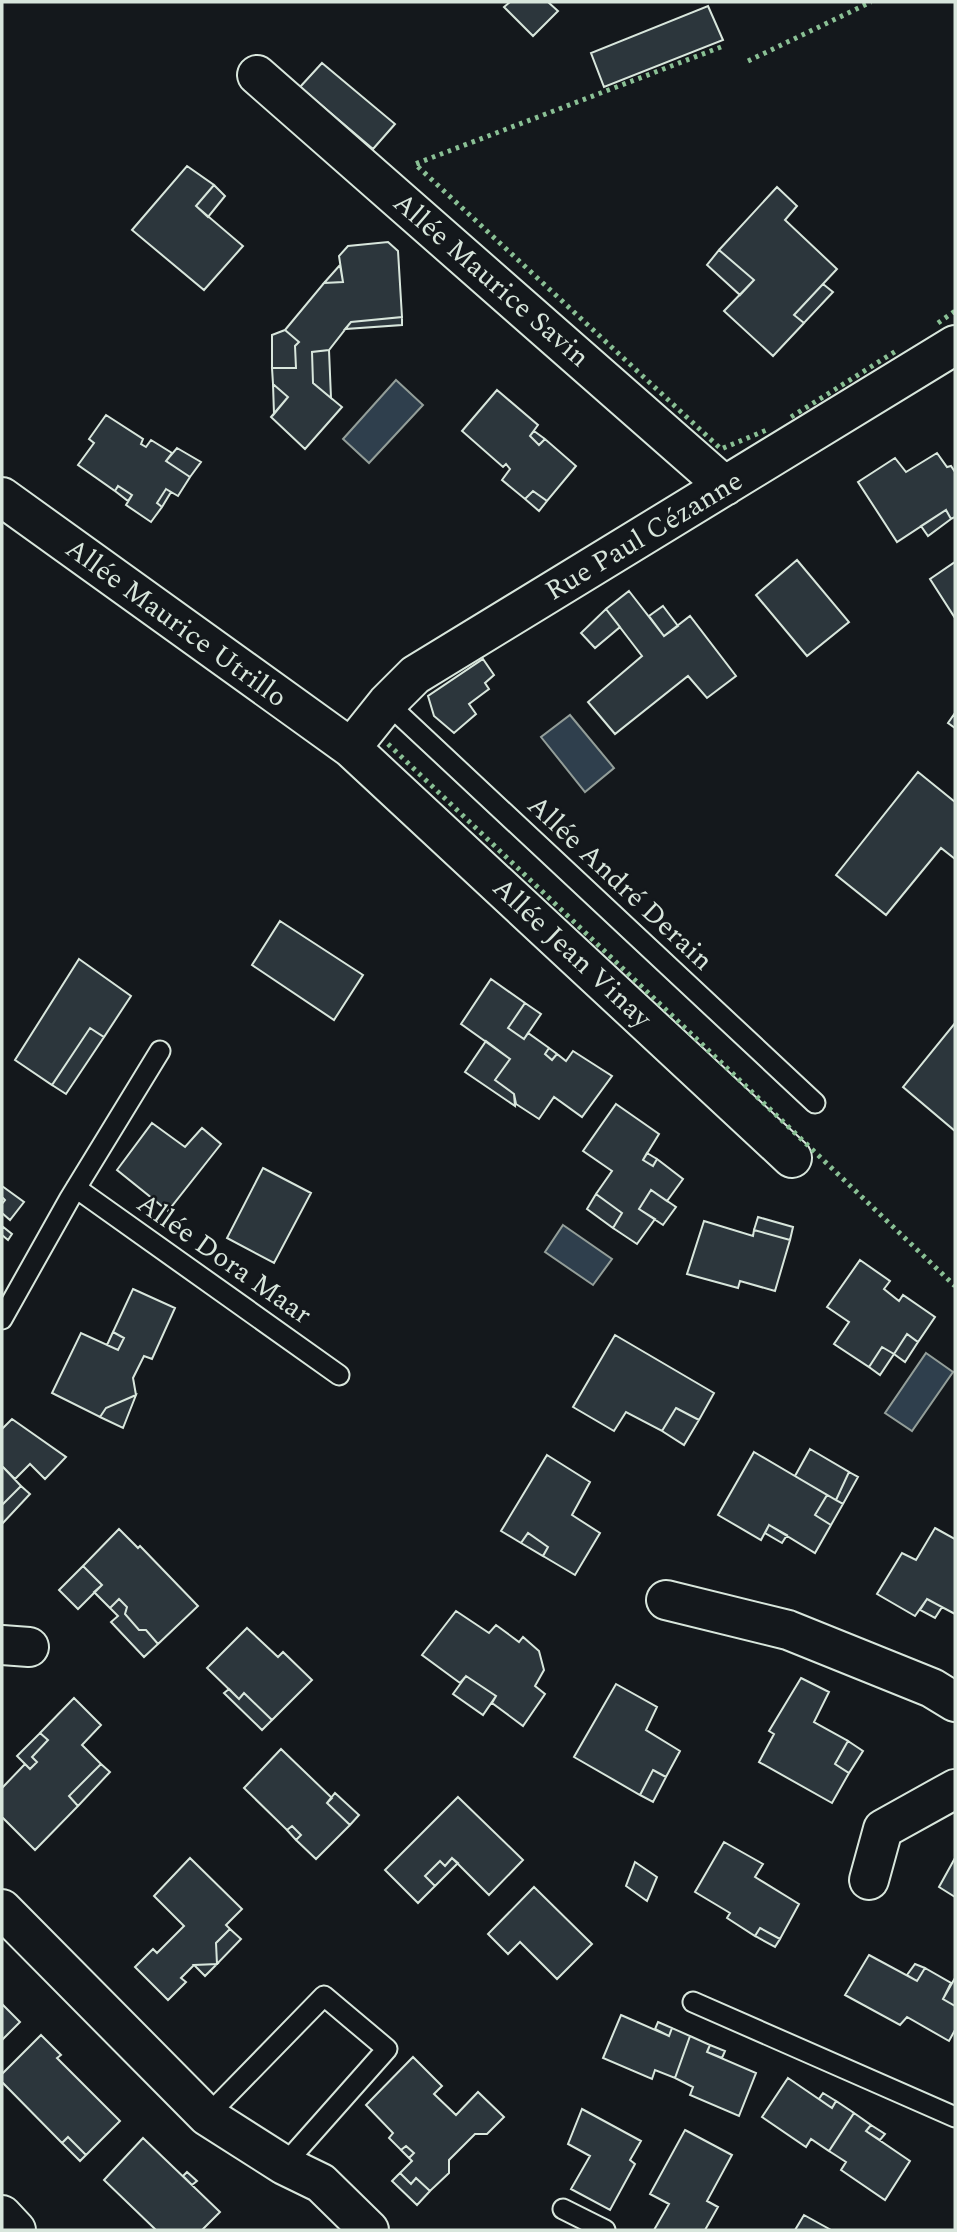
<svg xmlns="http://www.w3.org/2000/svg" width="957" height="2232" font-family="Spectral,serif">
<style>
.water{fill:#2f3f4d;stroke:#939e99;stroke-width:2}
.building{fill:#2c363c;stroke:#d8e6dc;stroke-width:2}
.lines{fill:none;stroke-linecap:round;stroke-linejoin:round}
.lane-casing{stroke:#d8e6dc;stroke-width:23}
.street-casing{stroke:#d8e6dc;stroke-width:42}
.lane{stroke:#14181c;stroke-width:19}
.street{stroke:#14181c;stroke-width:38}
.hedge{stroke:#8ac095;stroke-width:5;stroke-dasharray:3.5 5;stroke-linecap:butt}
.labels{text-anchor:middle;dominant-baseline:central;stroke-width:5;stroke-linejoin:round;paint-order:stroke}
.street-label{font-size:28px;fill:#d8e6dc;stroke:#14181c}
</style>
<rect width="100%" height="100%" fill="#14181c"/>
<path class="water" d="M396,380l27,25 -54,58 -26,-24z
M570,715l44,53 -29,24 -44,-55z
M563,1225l49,34 -19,26 -48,-33z
M926,1353l27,19 -41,59 -27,-18z"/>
<path class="building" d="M510,2h38l10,9 -25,25 -29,-29z
M708,6l15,34 -119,47 -13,-34z
M322,63l73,61 -22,25 -73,-62z
M187,166l27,19 -18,21 47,40 -39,44 -72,-60z
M214,185l11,11 -17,21 -12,-11z
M777,187l20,19 -12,14 52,49 -43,46 10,8 -31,33 -49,-45 30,-31 -35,-30z
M388,242l10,9 4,66 -51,5 -22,28 -17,2 1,31 29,24 -37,42 -34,-32 17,-20 -15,-13 -1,-16h24l-1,-22 4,-4 -14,-12 39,-47 19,-1 -4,-26 9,-10z
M719,250l35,30 -14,15 -33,-30z
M340,265l3,17 -19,1z
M823,284l10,8 -29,31 -10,-8z
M402,317v8l-57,4 6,-7z
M285,330l14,12 -4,4 1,22h-24v-33z
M329,350l2,48 -18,-15 -1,-31z
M273,384l15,13 -14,17z
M497,390l41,35 -8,11 9,9 6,-6 31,27 -29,35 -14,-10 -8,8 -23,-19 8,-11 -4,-5 -3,3 -41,-36z
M106,415l37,24 -2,5 5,3 5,-7 21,13 -6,8 24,16 -12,19 -12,-7 -9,14 5,4 -11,15 -25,-17 6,-10 -14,-9 -3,5 -37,-26 16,-22 -5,-4z
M534,431l11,8 -6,6 -9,-9z
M177,448l24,14 -11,15 -24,-16z
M937,453l10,14 4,-1 4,6v45l-4,2 -5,-9 -49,32 -39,-60 37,-24 11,14z
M118,486l14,9 -4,6 -13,-10z
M166,489l5,3 -9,15 -5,-4z
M533,491l14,10 -8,10 -14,-12z
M946,510l5,9 -23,17 -7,-10z
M797,560l52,62 -42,34 -51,-61z
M955,562v56l-25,-39z
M629,591l35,45 26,-20 46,60 -29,22 -19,-22 -73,58 -27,-32 54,-46 -36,-47z
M663,606l15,20 -14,10 -15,-20z
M606,609l14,18 -25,21 -14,-15z
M483,659l11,16 -9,8 4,6 -20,15 7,10 -22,19 -20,-17 -6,-20z
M955,713v15l-7,-5z
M918,772l37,30v57l-14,-11 -55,67 -50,-40z
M280,921l83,54 -29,45 -82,-55z
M79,959l52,37 -27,41 -14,-9 -38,57 -37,-25z
M491,979l34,24 -17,25 16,11 4,-6 21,15 -4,6 7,6 5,-6 9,7 7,-10 39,25 -30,41 -28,-20 -15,22 -23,-15 -2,-10 -19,-14 15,-21 -49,-35z
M525,1003l16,11 -17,25 -16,-11z
M955,1023v108l-52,-44z
M90,1028l14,9 -38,57 -14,-9z
M486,1041l24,18 -15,21 19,14 1,12 -50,-34z
M549,1048l8,6 -5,6 -7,-6z
M616,1104l43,30 -16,26 10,6 4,-7 26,20 -16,22 -16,-11 -12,19 16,10 -18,25 -24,-16 9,-15 -26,-19 16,-23 -29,-20z
M152,1123l33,24 17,-19 19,16 -53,67 -51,-41z
M647,1153l10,6 -4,7 -10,-6z
M263,1168l48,25 -37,70 -47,-25z
M2,1186l22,16 -14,18 -8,-7v-9l3,-4 -3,-3z
M651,1190l25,17 -13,18 -24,-16z
M596,1194l26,19 -9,15 -26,-19z
M758,1217l35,10 -3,13 -36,-10z
M704,1221l49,15 1,-6 36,10 -15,51 -35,-10 -2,7 -51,-14z
M2,1226l10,8 -4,6 -6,-5z
M860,1260l30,21 -6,8 15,12 4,-6 32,22 -17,25 -11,-8 -13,20 -12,-7 -13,20 -35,-23 15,-22 -22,-15z
M133,1289l42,19 -23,51 -8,-3 -11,22 3,17 -30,13 -6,9 -48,-24 29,-60 37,17 6,-12 -11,-6z
M113,1332l11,6 -6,12 -11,-5z
M907,1334l11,8 -13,20 -11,-8z
M615,1335l99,58 -15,27 -23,-12 -14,23 -36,-19 -12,19 -41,-24z
M882,1347l12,7 -14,21 -11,-8z
M136,1395l-13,33 -23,-11 6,-9z
M676,1408l23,12 -15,25 -22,-14z
M12,1419l54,38 -21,22 -15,-15 -15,15 -13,-13v-37z
M810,1449l39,23 -13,28 -41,-24z
M754,1452l73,43 -12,20 16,10 -16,28 -46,-28 -8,15 -43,-25z
M547,1455l43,27 -18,33 28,18 -25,42 -32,-19 5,-9 -20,-14 -7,10 -20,-12z
M2,1466l19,20 -19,19z
M849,1472l9,5 -15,27 -7,-4z
M21,1486l9,8 -28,30v-19z
M827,1495l16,9 -12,21 -16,-10z
M769,1525l18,10 -5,8 -17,-10z
M935,1528l20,11v75l-28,-15 -12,17 -38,-22 25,-41 14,7z
M119,1529l19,19 2,-2 58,60 -40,38 -12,-14h-7l-14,-16 2,-7 -8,-8 -9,9 -16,-16 8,-7 -19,-19z
M528,1533l20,14 -5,9 -22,-13z
M83,1566l19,19 -24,24 -19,-19z
M119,1599l8,8 -2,7 14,16h7l12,14 -14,13 -33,-35 7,-6 -8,-8z
M927,1599l15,8 -7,11 -15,-8z
M456,1611l33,22 7,-8 23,17 4,-5 16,14 5,19 -9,16 10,8 -22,32 -31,-23 4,-7 -30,-20 -6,7 -38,-28z
M247,1628l31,29 5,-5 29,28 -40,40 -28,-27 -5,6 -32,-31z
M466,1676l30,20 -13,19 -30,-21z
M801,1678l28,14 -15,30 34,19 -13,23 14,9 -17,30 -73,-41 15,-28 -5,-3z
M616,1684l41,23 -11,23 34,21 -14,26 -13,-7 -13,25 -66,-38z
M229,1689l10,10 5,-6 28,27 -10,10 -38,-37z
M74,1698l27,27 -19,20 19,19 -32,32 9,10 -43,44 -33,-33v-29l23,-24 5,5 7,-7 -5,-5 16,-17 -8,-7z
M40,1733l8,7 -16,17 5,5 -7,7 -13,-13z
M848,1741l15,10 -14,22 -14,-9z
M281,1749l51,49 -5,5 23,22 -34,34 -20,-19 5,-5 -9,-9 -5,4 -43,-42z
M101,1764l9,8 -32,34 -9,-10z
M653,1770l13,7 -13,25 -13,-7z
M335,1793l24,22 -9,10 -23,-22z
M458,1797l65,63 -34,35 -37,-37 -7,8 -5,-5 -15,15 10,10 -17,17 -33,-33z
M292,1826l9,9 -5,5 -9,-10z
M724,1842l39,22 -8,13 44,27 -19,35 -20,-11 -5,8 -28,-18 3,-5 -35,-21z
M190,1858l52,51 -16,16 4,4 -14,14 1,21 -23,1 -13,13 5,4 -18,18 -33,-33 18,-18 4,4 27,-27 -30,-30z
M452,1858l6,5 -23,23 -10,-10 15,-15 5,5z
M955,1858v39l-16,-10z
M635,1862l22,15 -10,24 -21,-15z
M534,1887l58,57 -35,35 -37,-37 -12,12 -20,-20z
M760,1928l20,11 -5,8 -20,-11z
M230,1929l11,10 -24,25 -1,-21z
M869,1955l48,26 8,-13 26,15 -8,16 12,7v24l-6,11 -42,-24 -7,8 -55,-30z
M217,1964l-12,12 -11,-11z
M915,1964l10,4 -8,13 -10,-6z
M955,1978v28l-12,-7z
M2,2004l18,18 -18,18z
M621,2015l48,21 3,-8 18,8 -15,42 -20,-8 -3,9 -49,-21z
M658,2022l14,6 -3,8 -14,-7z
M41,2035l20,20 -4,3 63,63 -34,34 -18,-18 -6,6 -60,-61v-8z
M690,2036l20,9 -3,7 49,21 -17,43 -49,-21 3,-8 -18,-9z
M710,2045l15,6 -3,7 -15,-6z
M413,2057l29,29 -8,8 22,21 22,-23 26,25 -17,17h-12l-26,26v13l-19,18 -14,-13 -5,6 -11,-11 12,-12 -3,-3 5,-5 -8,-7 -5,4 -12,-12 4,-5 -27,-28z
M788,2078l44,30 4,-7 18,12 -25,38 -18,-12 -5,8 -44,-30z
M823,2093l13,8 -4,7 -13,-9z
M582,2109l59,32 -11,19 5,4 -25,46 -39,-21 19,-33 -22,-12z
M854,2113l17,12 -5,6 44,30 -25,39 -44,-30 5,-8 -17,-11z
M871,2125l14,9 -5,6 -14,-9z
M685,2130l47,25 -25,46 11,6 -13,23h-51l15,-26 -19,-10z
M68,2137l18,18 -6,6 -18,-18z
M143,2138l77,74 -18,18h-46l-52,-50z
M406,2146l8,7 -5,5 -8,-8z
M187,2172l10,9 -5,4 -9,-9z
M400,2173l11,11 5,-6 14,13 -13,14 -25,-24z
M804,2215l27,15h-36z"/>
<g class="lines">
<defs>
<path id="lane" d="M387,703l428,400
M76,1188l263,187
M2,1319l68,-121 90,-147
M693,2002l262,115
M207,2116l117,-120 63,53 -103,116
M563,2209l42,21"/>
<path id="street" d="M257,75l468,411
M2,497l349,251 441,410
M351,748l36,-45 28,-28 540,-330
M666,1600l122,30 144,58 23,14
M2,1645l27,2
M869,1880l14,-51 72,-40
M2,1909l205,207 77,49 37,18 48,47
M2,2215l14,15"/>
</defs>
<use href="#lane" class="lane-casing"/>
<use href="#street" class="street-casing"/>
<use href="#lane" class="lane"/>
<use href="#street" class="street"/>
<path class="hedge" d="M721,47l-306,117 306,285 48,-20
M748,61l123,-59
M938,323l17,-12
M791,417l105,-66
M388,744l567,542"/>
</g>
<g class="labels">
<g class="street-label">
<text transform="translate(491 280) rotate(41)">Allée Maurice Savin</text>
<text transform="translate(644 536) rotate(-31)">Rue Paul Cézanne</text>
<text transform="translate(176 623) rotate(36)">Allée Maurice Utrillo</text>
<text transform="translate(620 883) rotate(43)">Allée André Derain</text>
<text transform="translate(572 953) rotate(43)">Allée Jean Vinay</text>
<text transform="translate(224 1259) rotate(35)">Allée Dora Maar</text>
</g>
</g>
<rect width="957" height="2232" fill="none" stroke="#d8e6dc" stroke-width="7"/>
</svg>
